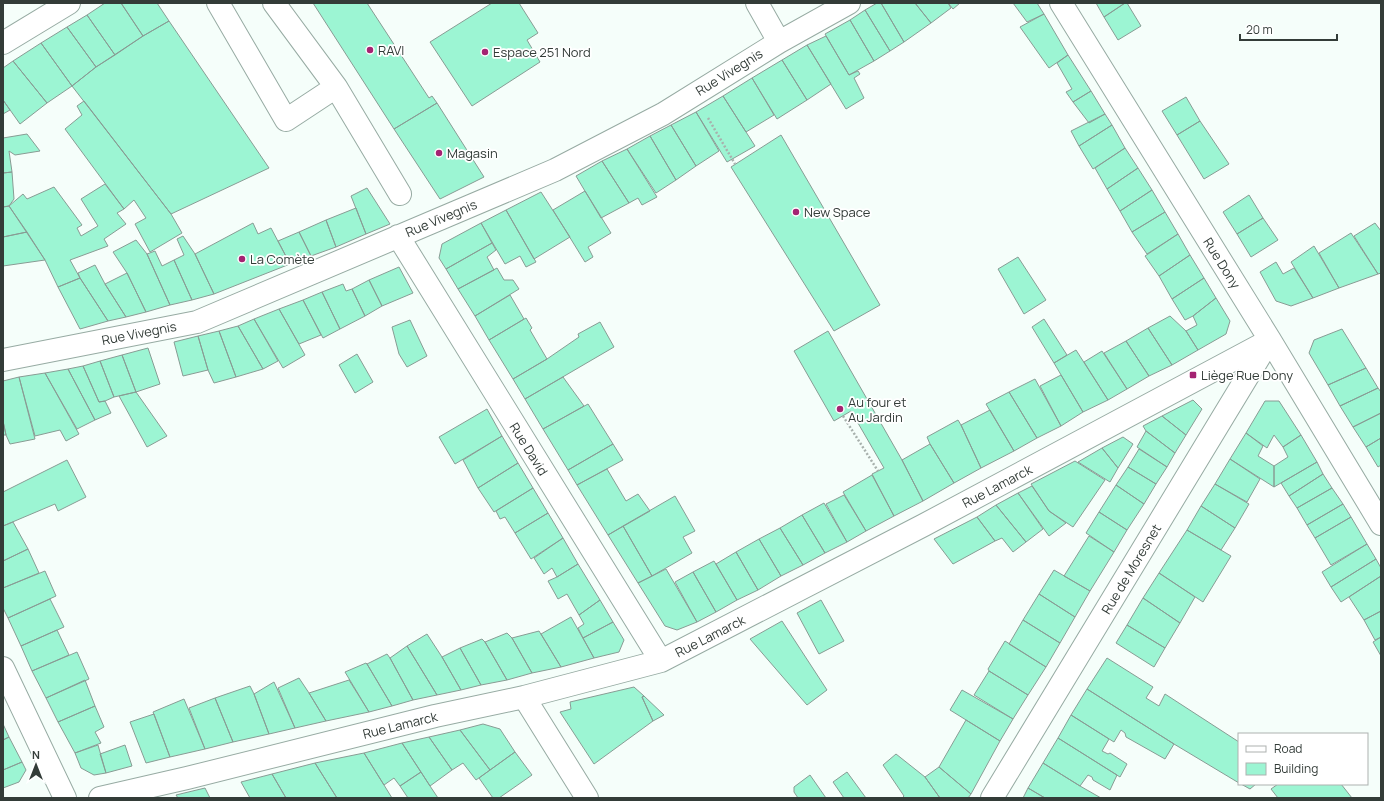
<svg xmlns="http://www.w3.org/2000/svg" width="1384" height="801" font-family="Manrope,sans-serif">
<style>
.building{fill:#9cf5d3;stroke:#889c94}
.lines{fill:none;stroke-linecap:round;stroke-linejoin:round}
.minor-casing{stroke:#97aba3;stroke-width:24}
.path{stroke:#a8b1ad;stroke-width:2.5;stroke-dasharray:2 2;stroke-linecap:butt}
.minor{stroke:#fff;stroke-width:22}
.poi-dot{fill:#a42372;stroke:#fff;stroke-width:1.5}
.labels{text-anchor:middle;dominant-baseline:central;stroke-width:3.5;stroke-linejoin:round;paint-order:stroke}
.poi-label{font-size:13px;fill:#333c38;stroke:#fff;text-anchor:start}
.street-label{font-size:13px;fill:#333c38;stroke:#fff}
</style>
<rect width="100%" height="100%" fill="#f5fefa"/>
<path class="building" d="M105,3h16l22,33 -28,19 -28,-40z
M121,3h36l12,18 -26,15z
M313,3h54l62,95 3,-2 5,7 -43,26z
M492,3h27l19,30 -11,7 13,22 -68,44 -42,-64z
M877,3h4l23,39 -14,9 -25,-41z
M881,3h34l16,20 -27,19z
M915,3h33l3,5 -20,15z
M948,3h12l-7,6z
M1013,3h24l7,11 -17,8z
M1096,3h29l-21,14z
M1125,3h2l14,23 -23,14 -14,-23z
M865,10l25,41 -16,10 -24,-41z
M1044,14l24,41 -19,13 -29,-41z
M87,15l28,40 -19,12 -29,-40z
M850,20l24,41 -25,14 -24,-41z
M169,21l100,147 -98,46 -99,-128 24,-19 47,-31z
M67,27l29,40 -24,19 -31,-43z
M826,36l23,39 9,-4 2,3 -6,4 10,20 -18,11 -39,-64z
M41,43l31,43 -25,17 -34,-42z
M807,45l24,39 -24,16 -25,-40z
M1068,55l23,36 -18,11 -7,-10 6,-3 -15,-26z
M782,60l25,40 -30,19 -25,-41z
M13,61l34,42 -27,21 -17,-24v-32z
M752,78l22,37 -28,17 -23,-36z
M1091,91l14,23 -16,9 -16,-21z
M723,96l32,50 -28,16 -31,-50z
M1186,97l14,24 -23,14 -15,-24z
M3,100l7,10 -7,4z
M84,101l87,113 11,19 -32,19 -15,-28 11,-6 -12,-18 -10,9 -59,-80 17,-14 -5,-9z
M437,103l47,74 -44,22 -46,-70z
M696,112l23,39 -23,15 -25,-41z
M1105,114l7,11 -33,21 -8,-15z
M1200,121l29,43 -25,15 -27,-44z
M671,125l25,41 -20,14 -26,-44z
M1112,125l13,23 -32,21 -14,-23z
M27,134l13,17 -25,4 -6,-4 3,21 -9,1v-35z
M781,135l99,170 -46,26 -103,-164z
M650,136l26,44 -20,13 -29,-44z
M1125,148l13,20 -31,21 -12,-21z
M627,149l30,48 -15,8 -4,-7 -9,5 -27,-42z
M602,161l27,42 -28,15 -25,-42z
M1138,168l14,22 -32,21 -13,-22z
M12,172l2,27 -5,7 -6,1v-34z
M105,184l19,25 -7,4 9,11 -22,15 4,7 -38,14 10,18 -22,9 -13,-27 -36,-54 14,-12 4,5 27,-12 28,38 -5,3 4,8 17,-10 -17,-27z
M367,188l23,36 -24,10 -15,-38z
M1152,190l13,22 -33,20 -12,-21z
M585,191l26,42 -23,14 5,10 -8,5 -32,-52z
M541,192l29,45 -36,22 -28,-49z
M1249,195l14,23 -26,16 -14,-22z
M9,206l18,26 -24,5v-30z
M356,208l10,26 -30,13 -10,-27z
M506,210l30,52 -10,5 -6,-11 -15,8 -24,-41z
M1165,212l13,22 -31,20 -15,-22z
M1263,218l15,22 -27,17 -14,-23z
M326,220l10,27 -25,9 -12,-24z
M253,223l5,11 13,-6 19,36 -76,30 -19,-40z
M481,223l11,20 -46,26 -7,-11 3,-14z
M1375,223l6,8v42l-3,1 -24,-38z
M27,232l18,28 -42,6v-29z
M299,232l12,24 -21,8 -12,-23z
M1351,233l27,41 -39,14 -20,-35z
M1178,234l12,21 -31,21 -14,-20z
M183,236l12,18 19,40 -22,6 -18,-40 10,-5 -7,-16z
M136,240l11,14 23,51 -24,7 -19,-39 -14,-21z
M492,243l4,7 -9,7 7,13 -36,19 -12,-20z
M1314,246l25,42 -26,10 -22,-36z
M155,251l7,15 12,-6 18,40 -22,5 -23,-51z
M1190,255l14,23 -32,21 -13,-23z
M1018,257l28,43 -22,14 -26,-45z
M1276,262l7,12 11,-6 19,30 -22,8 -15,-5 -16,-29z
M95,265l10,19 21,33 -18,4 -28,-43 -2,-5z
M399,267l14,26 -31,13 -13,-26z
M497,268l7,12h9l6,9 -44,27 -17,-27z
M127,273l19,39 -20,5 -21,-33z
M80,278l28,43 -28,8 -22,-42z
M1204,278l12,20 -23,18 -8,4 -13,-21z
M369,280l13,26 -17,10 -13,-27z
M343,284l3,7 6,-2 13,27 -25,13 -18,-37z
M322,292l18,37 -17,9 -20,-38z
M510,295l14,24 -35,21 -14,-24z
M1216,298l14,23 -4,13 -28,16 -12,-19 11,-6 -4,-9z
M303,300l18,35 -22,9 -20,-35z
M279,309l26,46 -22,13 -29,-49z
M1170,316l16,15 12,19 -26,15 -24,-37z
M526,318l6,10 -2,2 17,29 -34,20 -24,-39z
M254,319l24,42 -15,8 -25,-43z
M1044,319l23,36 -13,8 -22,-36z
M410,320l17,36 -20,11 -8,-13 -7,-27z
M600,322l14,25 -89,52 -12,-20 34,-20 32,-22 -1,-3z
M238,326l25,43 -27,8 -17,-46z
M1148,328l24,37 -23,11 -23,-35z
M1342,329l24,39 -38,17 -19,-32 5,-13z
M219,331l17,46 -22,6 -6,-13 -10,-34z
M828,331l74,129 21,41 -29,15 -22,-42 12,-6 -33,-57 -17,10 -40,-70z
M198,336l10,34 -25,6 -9,-34z
M1126,341l23,35 -22,13 -23,-36z
M148,348l12,36 -24,8 -14,-37z
M1076,350l32,50 -25,12 -29,-49z
M1102,351l25,38 -19,11 -24,-38z
M357,354l16,28 -18,11 -16,-28z
M122,355l14,37 -22,5 -14,-36z
M100,361l14,36 -9,4 -6,1 -16,-36z
M83,366l16,36 6,-1 6,12 -16,7 -27,-51z
M1366,368l12,20 -38,18 -12,-21z
M68,369l27,51 -18,9 -32,-56z
M45,373l34,61 -13,7 -6,-11 -25,6 -16,-59z
M1061,375l22,37 -22,14 -21,-40z
M19,377l16,62 -25,5 -4,-9 -3,-14v-40z
M563,377l21,29 -41,23 -18,-30z
M1035,379l26,47 -24,12 -28,-46z
M1378,388l3,4v21l-28,14 -13,-21z
M136,392l31,44 -20,11 -28,-51z
M1009,392l28,46 -23,13 -28,-47z
M1193,400l9,9 -16,26 -24,-19z
M1265,401h14l22,34 -18,12 -9,-12 -7,13 -21,-15z
M588,404l25,40 -45,26 -25,-41z
M487,409l15,27 -47,28 -16,-27z
M990,410l24,41 -33,17 -20,-43z
M1381,413v25l-15,9 -13,-20z
M1162,416l24,19 -11,18 -29,-22 -3,-5z
M958,420l3,5 20,43 -27,15 -24,-39 -3,-7z
M3,421l3,14h-3z
M1146,431l29,22 -8,14 -30,-20z
M1246,433l17,13 -5,10 16,10v21l-44,-28z
M1301,435l16,27 -43,25v-21l14,-9 -5,-10z
M502,436l16,27 -40,25 -15,-28z
M1123,437l10,7 -15,24 -16,-20z
M1381,438v27l-3,2 -12,-20z
M613,444l10,16 -46,25 -9,-15z
M930,444l24,39 -31,18 -21,-41z
M1102,448l16,20 -8,14 -32,-20z
M1139,449l28,18 -11,17 -28,-17z
M1230,459l30,20 -13,23 -32,-18z
M67,460l19,37 -28,14 -3,-7 -52,22v-34z
M1075,461l30,19 -32,47 -24,-16 -18,-27z
M1317,462l6,12 -34,22 -8,-13z
M518,463l15,25 -39,24 -16,-24z
M1128,467l28,17 -12,20 -28,-19z
M607,469l19,32 12,-7 12,17 -42,24 -31,-50z
M1323,474l9,14 -35,20 -8,-12z
M872,475l22,41 -28,15 -23,-39z
M1215,484l34,20 -14,24 -34,-22z
M1116,485l28,19 -17,26 -28,-18z
M1032,486l17,25 17,12 -17,13 -31,-43z
M533,488l15,25 -33,20 -10,-16 -5,2 -4,-8z
M1332,488l11,16 -36,21 -10,-17z
M1018,493l25,36 -17,13 -30,-37z
M844,495l22,36 -19,11 -21,-38z
M675,496l20,35 -12,6 9,16 -40,23 -29,-50z
M824,503l23,39 -22,11 -23,-38z
M1343,504l8,13 -36,21 -8,-13z
M996,505l30,37 -13,10 -11,-14 -7,3 -18,-24z
M1201,506l34,22 -14,22 -34,-20z
M1099,512l28,18 -13,22 -28,-19z
M548,513l15,25 -32,21 -16,-26z
M802,515l23,38 -22,12 -23,-37z
M977,517l18,24 -42,23 -19,-25z
M1351,517l16,27 -36,21 -16,-27z
M13,522l15,27 -25,12v-35z
M623,526l29,50 -14,7 -30,-48z
M780,528l23,37 -22,11 -22,-37z
M1187,530l44,26 -28,46 -44,-29z
M1089,536l25,16 -24,39 -26,-15z
M563,538l15,26 -21,13 -5,-9 -8,6 -10,-16z
M759,539l22,37 -23,14 -22,-38z
M1367,544l9,15 -45,28 -9,-15z
M28,549l11,24 -36,15v-27z
M736,552l22,38 -21,10 -21,-36z
M1376,559l5,9v8l-40,26 -10,-15z
M714,561l23,39 -21,12 -23,-40z
M578,564l22,36 -21,15 -12,-21 -9,5 -10,-18 9,-4z
M666,569l31,53 -20,8 -12,-4 -27,-43z
M1054,570l36,21 -15,26 -36,-23z
M45,571l11,25 -48,22 -5,-10v-20z
M693,572l23,40 -19,10 -22,-40z
M1159,573l36,24 -15,26 -37,-25z
M1381,576v35l-17,9 -15,-23z
M1039,594l36,23 -15,26 -37,-23z
M1143,598l37,25 -15,25 -38,-23z
M50,599l14,28 -43,19 -13,-28z
M600,600l13,22 -30,16 -5,-10 6,-4 -5,-9z
M821,600l23,41 -25,13 -22,-41z
M1381,611v26l-6,3 -11,-20z
M571,617l23,41 -33,9 -20,-33z
M1023,620l37,23 -14,24 -37,-23z
M782,621l45,69 -20,15 -57,-66z
M613,622l11,18 -5,12 -25,6 -11,-20z
M1127,625l38,23 -11,19 -38,-24z
M57,630l12,25 -37,16 -11,-25z
M539,631l22,36 -29,6 -20,-35z
M507,633l5,5 20,35 -25,7 -22,-38z
M427,634l15,23 19,33 -24,5 -30,-49z
M1381,637v19l-8,-14z
M482,639l3,3 22,38 -26,5 -21,-37z
M1005,641l41,26 -18,28 -39,-24 -1,-2z
M407,646l30,49 -24,5 -23,-42z
M460,648l21,37 -20,5 -19,-33z
M77,652l12,27 -43,19 -14,-27z
M387,654l3,4 23,42 -21,6 -25,-42z
M1107,658l46,29 -7,11 13,8 6,-12 74,48v41l-65,-39 -87,-55z
M366,663l1,1 25,42 -23,6 -24,-40z
M989,671l39,24 -15,24 -39,-24z
M299,678l10,15 17,28 -31,7 -17,-40z
M85,680l10,26 -37,16 -12,-24z
M349,680l20,32 -43,9 -17,-28z
M274,682l21,46 -26,6 -15,-40z
M250,686l4,8 15,40 -36,8 -18,-44z
M634,687l10,9 -2,1 11,24 -59,43 -34,-52 11,-3 -1,-7z
M1087,689l87,55 -9,15 -39,-22 -1,-4 -4,-3 -7,12 -43,-27z
M962,690l51,29 -13,22 -50,-31z
M644,696l20,19 -11,6 -11,-24z
M215,698l18,44 -28,7 -16,-41z
M184,699l21,50 -35,8 -17,-45z
M95,706l9,21 -9,5 6,11 -26,10 -17,-31z
M154,714l16,43 -24,6 -16,-41z
M1071,715l38,24 -7,12 6,3 2,-1 17,11 -7,13 -62,-39z
M966,720l34,21 -29,53 -32,-27z
M3,724l6,13 -6,3z
M483,724l17,5 15,23 -25,18 -30,-40z
M460,730l30,40 -14,10 -13,-17 -11,7 -23,-33z
M9,737l13,25 -19,8v-30z
M429,737l23,33 -22,16 -28,-43z
M1058,738l59,37 -7,15 -17,-10 -1,-3 -4,-2 -8,11 -37,-23z
M402,743l19,29 -21,14 -6,-8 -10,7 -20,-32z
M98,745l8,28 -12,2 -13,-7 -6,-15z
M125,745l7,21 -26,7 -6,-19z
M515,752l17,23 -33,23h-6l-14,-20z
M364,753l20,32 8,13h-55l-22,-35z
M896,754l29,23 15,21h-38l2,-2 -21,-31z
M22,762l4,8 -7,12 -16,6v-18z
M315,763l22,35h-51l-14,-24z
M1043,763l37,23 21,12h-56l-17,-10z
M939,767l32,27 -3,4h-28l-15,-21z
M421,772l9,14 8,12h-30l-8,-12z
M847,772l19,26h-22l-11,-16z
M272,774l14,24h-36l-9,-16z
M810,775l16,23h-28l-4,-6v-5z
M1241,784h15l-6,5z
M1278,784h63l11,14h-74l-7,-9z
M205,788l5,10h-32l-2,-3z
M1028,788l17,10h-22z"/>
<g class="lines">
<defs>
<path id="minor" d="M218,3l68,117 50,-33 64,107
M274,3l62,84
M757,3l22,39
M1061,3l209,337 111,184
M3,43l66,-40
M398,236l263,425
M3,360l194,-38 358,-152 108,-56 116,-72 70,-39
M3,668l62,130
M524,697l63,101
M100,798l87,-20 248,-62 89,-19 137,-36 263,-136 346,-185
M992,798l277,-457"/>
</defs>
<use href="#minor" class="minor-casing"/>
<path class="path" d="M708,118l27,46
M843,416l35,55"/>
<use href="#minor" class="minor"/>
</g>
<g class="poi-dot">
<circle cx="370" cy="50" r="4"/>
<circle cx="485" cy="52" r="4"/>
<circle cx="439" cy="153" r="4"/>
<circle cx="796" cy="212" r="4"/>
<circle cx="242" cy="259" r="4"/>
<rect x="1189" y="371" width="8" height="8" rx="2"/>
<circle cx="840" cy="409" r="4"/>
</g>
<g class="labels">
<g class="poi-label">
<text x="378" y="50">RAVI</text>
<text x="493" y="52">Espace 251 Nord</text>
<text x="447" y="153">Magasin</text>
<text x="804" y="212">New Space</text>
<text x="250" y="259">La Comète</text>
<text x="1201" y="375">Liège Rue Dony</text>
<text x="848" y="402">Au four et<tspan x="848" dy="15">Au Jardin</tspan></text>
</g>
<g class="street-label">
<text transform="translate(729 72) rotate(-32)">Rue Vivegnis</text>
<text transform="translate(441 218) rotate(-23)">Rue Vivegnis</text>
<text transform="translate(1222 263) rotate(58)">Rue Dony</text>
<text transform="translate(139 333) rotate(-11)">Rue Vivegnis</text>
<text transform="translate(529 449) rotate(58)">Rue David</text>
<text transform="translate(997 486) rotate(-28)">Rue Lamarck</text>
<text transform="translate(1131 569) rotate(-59)">Rue de Moresnet</text>
<text transform="translate(710 636) rotate(-27)">Rue Lamarck</text>
<text transform="translate(400 725) rotate(-14)">Rue Lamarck</text>
</g>
</g>
<rect width="1384" height="801" fill="none" stroke="#333c38" stroke-width="8"/>
<rect x="1238" y="733" width="130" height="52" fill="#ffffff" stroke="#adb1af"/>
<rect x="1246" y="746" width="20" height="6" fill="#ffffff" stroke="#adb1af"/>
<text x="1274" y="753" font-size="12" fill="#333c38">Road</text>
<rect x="1246" y="763" width="20" height="12" fill="#9cf5d3" stroke="#adb1af"/>
<text x="1274" y="773" font-size="12" fill="#333c38">Building</text>
<g transform="translate(36 765)" stroke="#ffffff" stroke-width="3" paint-order="stroke">
<path d="M0-3L7 15L0 10L-7 15Z" fill="#333c38"/>
<text y="-6" font-size="11" font-weight="bold" text-anchor="middle" fill="#333c38">N</text>
</g>
<path d="M1240 34v6h97v-6" fill="none" stroke="#333c38" stroke-width="2"/>
<text x="1246" y="34" font-size="12" fill="#333c38" stroke="#ffffff" stroke-width="3" paint-order="stroke">20 m</text>
</svg>
